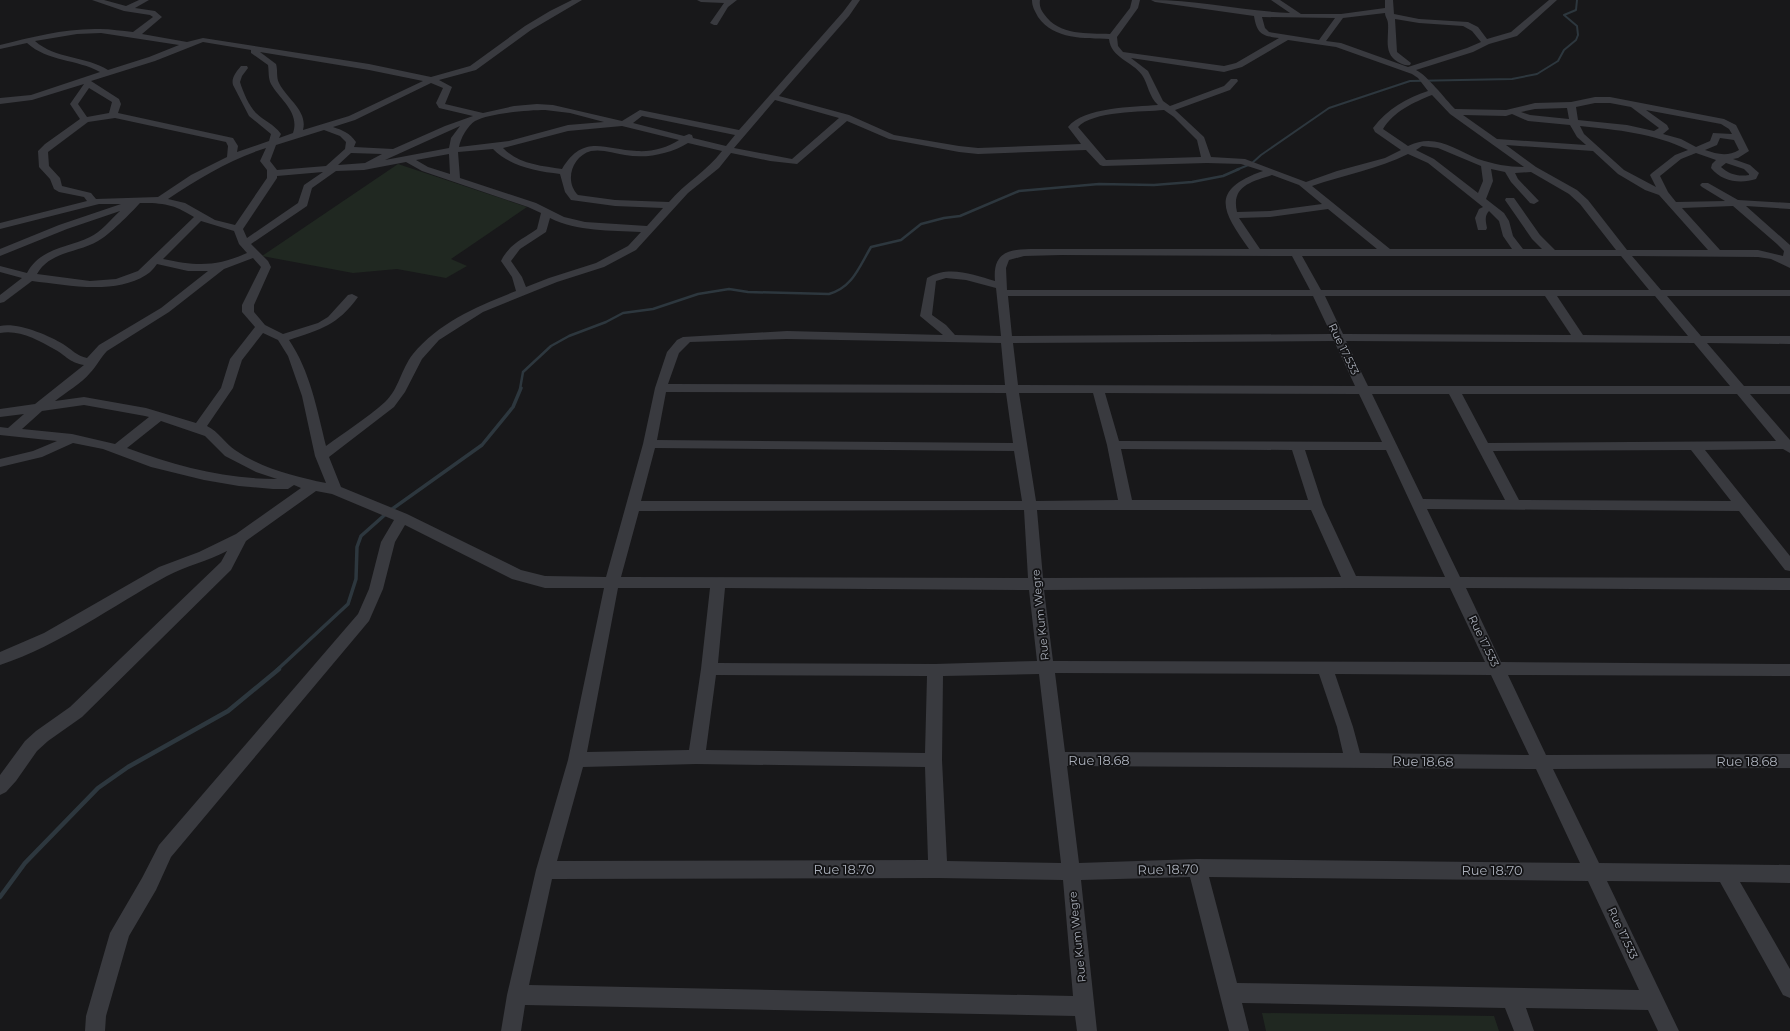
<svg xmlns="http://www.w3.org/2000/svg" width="1790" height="1031" font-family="Montserrat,sans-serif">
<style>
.green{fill:#202821}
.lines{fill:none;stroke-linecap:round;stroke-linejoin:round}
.stream-far3{stroke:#2d373e;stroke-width:2}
.stream-far2{stroke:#2d373e;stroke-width:2.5}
.stream-far1{stroke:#2d373e;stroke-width:3.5}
.stream{stroke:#2d373e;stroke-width:4.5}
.street{fill:#393a3f;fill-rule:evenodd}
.labels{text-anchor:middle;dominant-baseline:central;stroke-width:3.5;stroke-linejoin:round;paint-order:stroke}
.street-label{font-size:11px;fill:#aaafba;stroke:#131315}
.near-street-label{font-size:13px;fill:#aaafba;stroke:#131315}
</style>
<rect width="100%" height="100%" fill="#18181a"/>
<path class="green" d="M398,164l129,43 -76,52 16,7 -21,12 -49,-9 -44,4 -91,-17z
M1262,1013l232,3 5,15h-233z"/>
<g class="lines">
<path class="stream-far3" d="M1236,170l15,-6 10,-9 68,-47 81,-27 102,-2 25,-5 21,-13 6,-11 12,-10 2,-5 -1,-9 -13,-11 12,-5 1,-10"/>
<path class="stream-far2" d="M520,389l3,-17 28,-26 18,-10 37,-14 17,-9 30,-4 45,-15 31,-5 19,3 81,2c24,-7 30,-27 42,-47l30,-7 20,-16 23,-6 16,-2 59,-25 80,-7 55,1 38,-3 31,-6 16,-7"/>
<path class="stream-far1" d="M277,670l71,-66 8,-25 1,-32 4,-11 27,-24 94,-67 31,-38 8,-19"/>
<path class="stream" d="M0,897l25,-34 73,-75 30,-21 100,-56 51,-42"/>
<path class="street" d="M92,0h12l22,6 13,-6h10l-14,8 20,3 7,6 -20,17 45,8 16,-4 166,26 62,13 39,-11 55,-40 25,-15 22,-11h10l-51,30 -55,40 -37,10 13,7 -7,17 38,9 31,-7 23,-2 16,1 69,16 18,-11 99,20 104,-118 9,-12h8l-11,16 -70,80 70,19 45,20 65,11 19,2 103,-4 -13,-17c15,-20 66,-20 90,-22 -9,-8 -10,-21 -16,-30 -10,-14 -31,-17 -33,-36 -24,-1 -55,1 -71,-22 -3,-6 -6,-10 -6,-17h8c-1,6 1,10 4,14 15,22 44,19 66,20l20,-26 2,-8h8l-2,8 -21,29 1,9 5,6 101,14 12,-3 43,-25c-17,-2 -22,-4 -25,-22l-99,-14 -4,-2c47,0 92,11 139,13l-19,-13h9l21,14h40l44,-6v-8h8l1,14 25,5 49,3 10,5 9,12 24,-7 38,-32h8l-40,36 -28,8 -16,8 -57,18c11,5 29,29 39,39l51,1 29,-7 36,-1 24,-5h15l114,22 12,6 13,26 -11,7 -5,1 17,6 9,8 -3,6c-15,5 -34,3 -45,-11l1,-4 4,-4 -20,-7 -15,6 -21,17 8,16 8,10 49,-1 -23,-14 -2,-2 2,-2h6l30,17 52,3v6l-44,-3 44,39v23l-19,-9 -13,-2 -126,-1 29,34h129v6h-123l34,40h89v8l-83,-1 37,43h46v8h-40l40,46v13l-7,-4 -78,1 85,106v15l-5,-1 -46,-59 -312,-2 33,68 330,1v12l-324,-2 35,74 289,2v12l-282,-1 38,80 244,-1v14l-237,1 46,94 191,2v18l-50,-1 50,87v29l-7,-3 -63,-113 -113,-1 72,150h-21l-10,-21 -122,-2 8,23h-20l-9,-23 -263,-5 7,28h-20l-39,-154 -109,3 16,151h-20l-2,-15 -550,-11 -4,26h-20l6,-36 29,-125 32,-110 36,-172h-59l-33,-9 -107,-54 -10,17 -12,47 -14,32 -198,236 -15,33 -27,46 -23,80 -1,15h-20l1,-15 24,-83 32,-55 17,-33 199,-231 11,-25 12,-47 13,-22 -62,-26 -16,-3 -70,50 -15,29 -149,147 -34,24 -11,10 -21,30 -10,11 -6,3v-20l25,-34 11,-10 34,-24 151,-145 6,-11c-19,10 -41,15 -60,25 -55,30 -107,69 -167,89v-13l44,-19 115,-66 40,-15 37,-18 65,-46 -7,-3 -6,4h-15l-34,-3 -35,-6 -53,-13 -48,-18 -30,-6 -31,14 -42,10v-8l33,-8 24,-10 -57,-6v-8l8,1 16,-14 -24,3v-8l35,-5 49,-39c-16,-3 -17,-9 -30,-16 -15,-9 -36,-20 -54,-16v-7c17,-4 48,9 63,18 8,5 14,12 24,14l12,-13 62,-37 47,-37h-20l-31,-7c-3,4 -7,9 -11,11 -31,20 -80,10 -114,6l-28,21 -4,1v-8l22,-17 -22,-6v-6l27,7c13,-25 40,-25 63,-36 11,-5 21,-18 30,-26l-53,18 -67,27v-7l59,-24 62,-21h-22l-99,25v-6l87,-22 -3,-4 -25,-5 -5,-3 -4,-10 -11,-12 -1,-16 7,-7 35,-25 -10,-15 14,-20 -52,16 -32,4v-6l31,-3 69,-23c-23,-13 -52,-10 -73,-29l-27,6v-4c32,-8 66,-17 100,-16 11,0 22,2 33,3l20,-15 -3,-2 -26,-4zM1385,13c0,4 3,6 3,11 1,14 -5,29 10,38 4,2 7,4 12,3l1,-2 -14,-11 -2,-33 24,4 44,3 9,5 9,11 -14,6 -59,19 -67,-24 -15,-2 17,-23zM1262,17l73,1 -16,22 -50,-8 -4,-4zM101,33l78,12 -30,12 -41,13c-22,-14 -53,-11 -73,-29l42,-7zM1288,40l48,7 76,27 6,4 10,13c-21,7 -41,18 -55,37l2,4 26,18 -16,8 -48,13 -31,11 -61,-23 -34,-2 -7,-20 -29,-27 55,-20 8,-9 -1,-2h-6l-7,7 -54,20 -7,-5 -15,-30 -17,-13 93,14 18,-5zM203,42l48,8v3l17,12c1,6 0,13 3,19 9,16 29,28 22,49l-14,5 2,-4c-7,-10 -17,-13 -25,-21 -7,-7 -13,-21 -16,-31l2,-6 6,-8 -1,-2h-6c-5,6 -10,12 -8,19l16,31 22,18 -2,7 -32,11 1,-6 -5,-8 -115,-25 3,-9 -2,-5 -28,-18 64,-20zM260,52l109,18 54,11 -74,35 -46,14c5,-19 -16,-31 -24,-47 -3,-6 -1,-13 -3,-19zM431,83l12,5 -7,15 3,5 34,8 -28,10 -52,23 -39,-2 2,-5c-6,-9 -14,-12 -23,-15l22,-7zM89,88l23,14 -3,11 -22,4 -9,-13zM1432,95l18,19 74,53c-16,0 -31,-3 -46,-8 -24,-10 -43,-26 -70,-13l-25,-17c10,-17 31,-27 49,-34zM775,100l64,18 -47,41 -58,-11zM1595,103h15l21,4 28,21 -5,3 -27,-6 -49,-5 -2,-13zM1567,108l2,11 -39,-4 -9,-3 14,-3zM545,110l25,3 34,9 -36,3 -59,16 -50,6c1,-8 9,-22 16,-26 14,-8 54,-11 70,-11zM1164,110l10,7 23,23 4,17 -95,3 -28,-33c14,-16 65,-15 86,-17zM1646,110l75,14 8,5 3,5 -19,-1 -3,8 -14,6 -15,-8 -18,-5 6,-5 -2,-4zM1512,114l16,7 42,4 7,12 9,8 -89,-6 -34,-24 43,1zM642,116l93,19 -9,11 -33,-8 -1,-3 -3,-1 -5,2 -51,-13zM115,118l111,24 2,4 -1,11 -36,18 -33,22 -62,2 -5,-6 -29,-7 -2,-8 -11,-12 -1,-14 40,-30zM847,121l42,18 70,13 19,2 108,-4 14,15 3,1 104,-3 34,1 22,7c-54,19 -41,40 -14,78h-209c-26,0 -48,-1 -45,32 -22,-7 -47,-16 -68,-3l-7,38 23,19 -156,-4 -104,6 -6,3 -10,12 -12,36 -12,56 -37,133 -61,-1 -24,-6 -114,-56 -66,-27 -12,-30 65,-50 11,-15 17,-33 17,-19 44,-28 74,-30 47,-15 32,-17 52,-57 31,-25 12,-15 39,8 27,3zM460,126l-9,12 -2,10 -64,12zM622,126l57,14c-12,8 -28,12 -42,11 -33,-1 -53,-18 -75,18 -21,-3 -44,-5 -59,-21l65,-17zM1580,126c37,4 74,7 108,24l-13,5 -23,18 -2,2 6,12 -32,-17 -40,-36zM324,130l16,6 6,6 -1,7 -19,17 -49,4 -7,-9 6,-16zM1720,138l14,2 5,10c-12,7 -22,4 -34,0l12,-5zM688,143l34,8c-15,20 -37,32 -53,51l-54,-2 -37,-5c-14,-14 -6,-39 13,-44 11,-2 23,2 34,4 21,4 45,-1 63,-12zM1506,145l87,6 25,23 27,16 14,5 49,55h-81l-39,-50 -11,-10 -41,-23zM1422,146l16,2 43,18 2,15 -5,12 -44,-34 -18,-9zM266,148l-6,13 7,9v8l-32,47 -20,-5 -30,-17 -17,-4c31,-21 63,-40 98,-51zM493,149c18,18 43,22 67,25l5,18 6,8 44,6 48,2 -16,18 -62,-4 -21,-5 -28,-14 -76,-25 -2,-26zM351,153l31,1 -17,9 -27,2zM449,154l1,20 -22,-7 -12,-7zM1408,154l20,9 55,44 -4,2 -4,9 3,12h8l1,-2c-1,-6 -3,-12 2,-17l10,10 4,15 9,13h-122l-78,-63c32,-11 66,-17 96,-32zM406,162l16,9 106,36 13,6 -4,16c-14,10 -28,15 -36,32l11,16 4,14c-38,15 -77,31 -103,63 -12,15 -14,35 -28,48 -18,16 -40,30 -59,44 -9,-37 -16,-75 -37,-106 32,-11 48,-14 69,-43l-6,-3 -4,1 -20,22 -10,6 -35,11 -18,-9 -11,-13v-7l17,-38 -3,-6 -17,-17 56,-38 5,-18 24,-17 28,-1zM1726,163l18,6 5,5v1c-11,2 -20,-1 -28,-8zM1491,169l14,3 6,10 19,21 4,1 5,-3 -21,-22 -3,-6 16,-1 38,22 11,10 36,46h-61l-15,-15 -26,-37h-8l-1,2 27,39 10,10h-19l-10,-13 -4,-15 -5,-8 -18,-14 7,-18zM323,172l-19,13 -6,18 -51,35 -4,-9 34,-51v-2zM1272,175l27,10 23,19 -52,7 -33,1c-6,-26 14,-30 35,-37zM140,203c24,0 33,1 54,14l-56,54 -22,8 -26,2 -53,-7c13,-23 41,-21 61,-33 10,-5 34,-29 42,-38zM1733,206l44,38 7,7 -1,5 -25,-6h-38l-38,-42zM1328,209l49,40h-117l-21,-31 31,-1zM550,218c27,14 61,12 91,14l-13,14 -32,17 -47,15 -23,9 -4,-10 -11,-16 9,-12 26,-17zM201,221l33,10 5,13 8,9c-31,14 -51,13 -84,6zM1061,255l231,1 18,34h-303l-1,-22 3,-8 15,-4zM1302,256h319l28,34h-328zM253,258l8,9 -19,38v7l13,15 -25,32 -9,29 -25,35 -50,-15 -62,-11 -29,4c11,-9 26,-17 35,-28 7,-7 10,-15 17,-22l62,-39 55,-43zM946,278l20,2 30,8 5,48 -46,-1 -9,-10 -14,-10 4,-34zM1008,296h305l18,38 -319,2zM1325,296h220l26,39 -228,-1zM1557,296h98l33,40 -105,-1zM263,333l15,7 10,16 14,40 13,60 11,27c-31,-6 -65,-15 -91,-33 -10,-7 -16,-18 -28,-24l26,-38 9,-28zM787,339l214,4 4,42 -337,-1 11,-31 11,-11zM1334,341l21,45 -337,-1 -5,-42zM1346,341l348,2 36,43h-362zM666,392l340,1 7,50 -356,-3zM1019,393h74l14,52 11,55 -82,1zM1105,393l254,1 23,48 -263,-1zM1372,394h77l56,106 -82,-1zM1462,394h275l39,47 -288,2zM84,405l61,11 4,1 -34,27 -43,-10 -50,-5 20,-18zM161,421l44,15 20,20 31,16 21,7c-54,0 -100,-13 -150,-31zM655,448l359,3 8,50h-381zM1121,449l171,1 16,50h-176zM1305,450h81l59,127 -89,-1 -33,-71zM1691,450l40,51 -212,-1 -26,-49zM1024,510l4,68 -407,-1 18,-66zM1037,510h274l30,67 -298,1zM618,588h92l-9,81 -12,81 -102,2zM725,588l304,2 8,71 -102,3 -217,-1zM1351,588h99l35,74 -432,-1 -9,-71zM1055,673l264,1 18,53 6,26 -278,-1zM1039,674l22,189 -114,-2 -5,-101 1,-84zM1335,674l156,1 38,80 -169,-2 -7,-26zM716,675l211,1 -2,77 -219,-3zM696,764l229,3 3,93 -371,1 26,-94zM1067,766l469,3 44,94 -383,-4 -118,4zM1209,877l379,4 51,109 -402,-7zM938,878l125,2 10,116 -544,-11 23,-106z
M697,0h40l-9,7 -11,18h-3l-4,-2 14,-20 -23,-1z"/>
</g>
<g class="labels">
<g class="street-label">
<text transform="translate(1344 349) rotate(64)">Rue 17.533</text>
<text transform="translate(1040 615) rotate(-96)">Rue Kum Wegre</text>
<text transform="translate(1484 641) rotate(64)">Rue 17.533</text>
<text transform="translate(1623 933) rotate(65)">Rue 17.533</text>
<text transform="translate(1077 937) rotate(-96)">Rue Kum Wegre</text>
</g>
<g class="near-street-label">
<text x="1099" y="760">Rue 18.68</text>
<text transform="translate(1423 761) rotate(1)">Rue 18.68</text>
<text x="1747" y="761">Rue 18.68</text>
<text x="844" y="869">Rue 18.70</text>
<text transform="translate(1168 869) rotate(-1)">Rue 18.70</text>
<text x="1492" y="870">Rue 18.70</text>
</g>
</g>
</svg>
